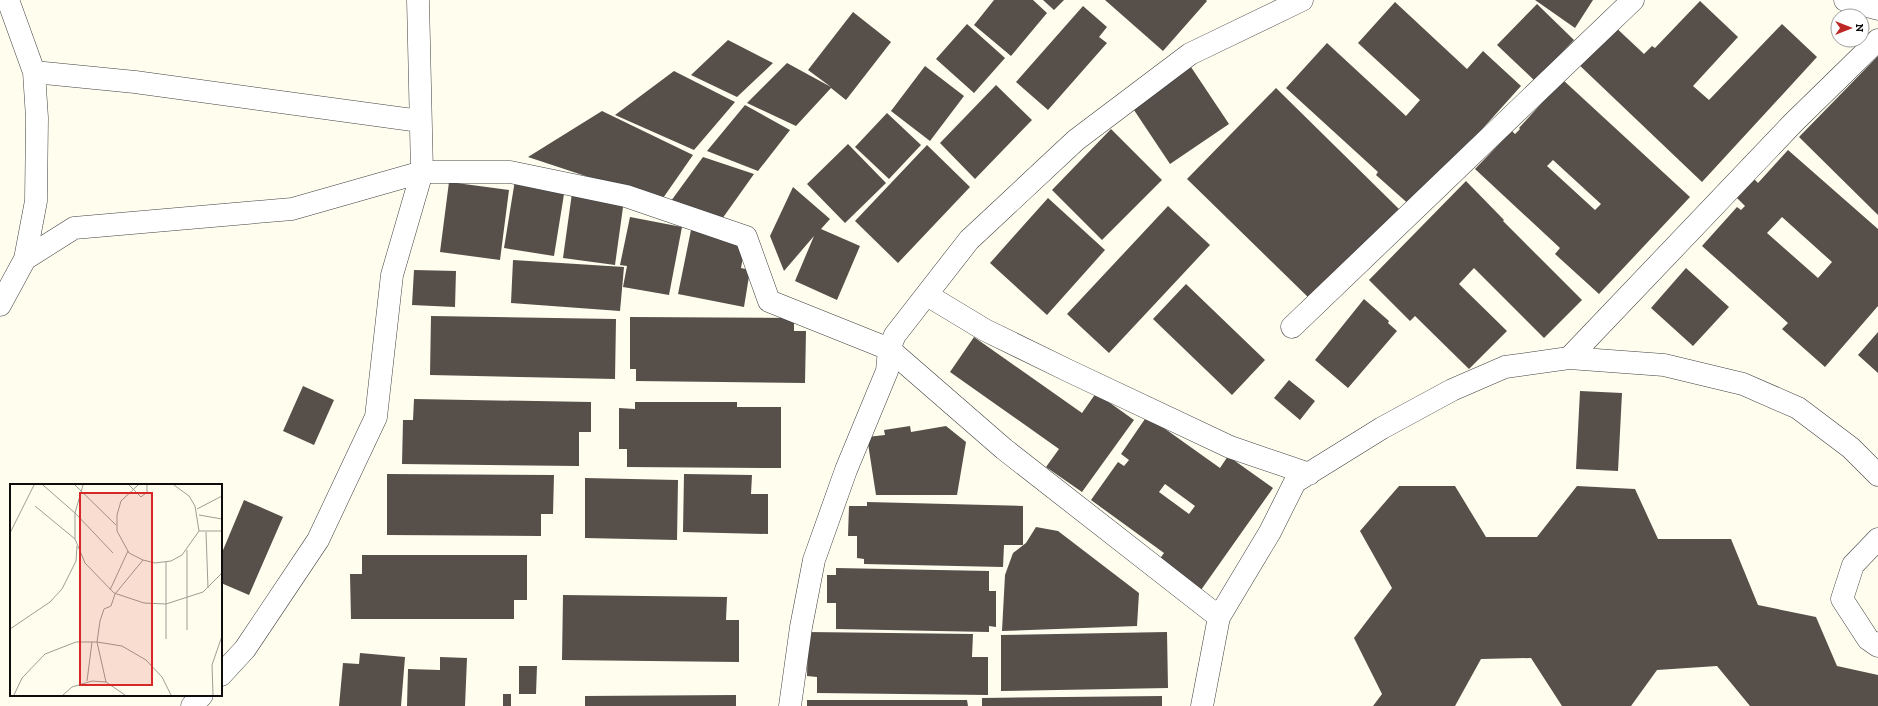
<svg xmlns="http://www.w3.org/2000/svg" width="1878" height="706" font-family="'Zilla Slab',serif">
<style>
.building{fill:#564f4a;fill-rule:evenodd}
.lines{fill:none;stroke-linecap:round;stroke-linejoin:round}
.minor-casing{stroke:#404040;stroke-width:23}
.minor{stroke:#fff;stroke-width:22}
.inset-road{fill:none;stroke:#9e9d94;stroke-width:1}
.view{fill:#d62828;fill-opacity:0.15;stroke:#d62828;stroke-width:2}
.inset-edge{fill:none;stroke:#0d0d0d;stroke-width:2}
</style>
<rect width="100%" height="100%" fill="#fffdee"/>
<path class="building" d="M994,0h39l14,13 -36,43 -37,-31z
M1043,0h21l-10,10z
M1105,0h101l1,1 -44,50z
M1535,0h58l-18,28z
M1700,1l38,36 -45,49 16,14 73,-76 35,33 -115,125 -127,-121 36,-38 33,31 8,-8 3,2z
M1395,2l72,67 16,-18 38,35 -109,121 -36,-32 2,-3 -92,-84 41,-45 79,73 14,-16 -62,-57z
M1537,4l37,36 -39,41 -38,-36z
M1083,6l24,21 -8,10 8,6 -59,67 -32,-28z
M853,12l38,30 -45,58 -15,-12 -35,38 -49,-23 40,-40 44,24 -23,-17z
M967,24l38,34 -31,35 -38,-34z
M728,40l45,23 -36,34 -46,-22z
M1878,56v159l-79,-78z
M925,66l39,30 -34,45 -39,-30z
M1191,67l38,57 -59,40 -38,-57z
M674,71l61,31 -41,48 -79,-35z
M1563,80l127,117 -91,97 -44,-40 5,-6 -85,-79 37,-38 3,3 5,-5 -1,-1zM1553,160l48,44 -6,6 -48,-44z
M996,85l36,35 -57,59 -35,-36z
M1276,88l124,122 -88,91 -125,-122z
M745,105l45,25 -32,41 -51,-20z
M602,111l91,44 -32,46 -133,-44z
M887,113l34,32 -32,34 -34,-32z
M1111,129l51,51 -60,60 -50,-50z
M848,144l38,39 -41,40 -38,-39z
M927,145l43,42 -72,76 -43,-42z
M1788,150l90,79v77l-53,61 -43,-38 6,-6 -86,-77 35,-39 4,3 4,-4 -8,-8 17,-19 4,4zM1782,217l50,45 -14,16 -51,-45z
M703,157l51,17 -32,45 -51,-18z
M515,180l50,8 -11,68 -50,-8z
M1466,181l38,39 -1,1 79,79 -38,38 -70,-70 -15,16 48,47 -38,38 -54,-53 -5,5 -41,-41z
M449,182l60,8 -9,70 -60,-8z
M793,187l37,32 -9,10 39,17 -23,54 -42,-19 19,-45 -30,35 -14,-35z
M572,193l52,7 -9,65 -52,-7z
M1048,198l57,52 -58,65 -57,-52z
M1168,206l42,39 -101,108 -42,-39z
M630,217l52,10 -13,68 -46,-8 4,-21 -7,-1z
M691,230l55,11 -5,27 9,2 -6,37 -66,-13z
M513,260l111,7 -4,44 -109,-8z
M1686,268l43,39 -36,39 -42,-38z
M414,270l42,1 -1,36 -43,-2z
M1186,284l79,76 -33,35 -79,-76z
M1364,299l25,22 -1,2 9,8 -49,57 -33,-28z
M431,316l185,3 -1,60 -185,-4z
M630,317l164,1v13h12l-1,52 -169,-2v-12h-6z
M1878,332v41l-20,-18z
M974,337l108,76 14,-20 38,27 -52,72 -36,-25 13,-18 -109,-77z
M1289,380l26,21 -15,19 -26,-22z
M303,386l31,14 -20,45 -31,-14z
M1580,391l42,2 -4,78 -42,-2z
M414,399l177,3v30h-12v34l-177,-2 1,-44h10z
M635,402h102v5h44v61l-154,-1v-18h-8v-41l16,1z
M1147,416l73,52 8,-12 45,32 -72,102 -42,-30 5,-7 -73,-53 27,-38 6,4 5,-6 -8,-6zM1165,484l30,22 -6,8 -30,-22z
M910,426l1,6 35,-6 20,16 -9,53h-81l-9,-58 18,-2 -1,-5z
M387,474l167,1 -1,39h-12v22l-154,-1z
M684,474l68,1 -1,19h17v40l-85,-2z
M585,478l93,2 -1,60 -92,-2z
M1399,486h56l31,51h51l40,-51 58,3 23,50h73l27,66 58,12 21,49 41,9v31h-128l-33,-40 -60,4 -26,36h-69l-31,-48 -50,1 -26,47h-82l9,-12 -28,-56 38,-50 -32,-57z
M244,500l39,17 -34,78 -28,-12v-28z
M867,502l156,4v39h-19l-1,22 -139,-3v-5l-7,-1v-22h-9l1,-30h18z
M1036,527l22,4 81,62 -2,33 -135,5 3,-56 8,-22 13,-10z
M362,555h165v45h-13v19h-163l-1,-45h12z
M836,568l153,3v20h7v36l-7,-1v6l-153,-3v-26h-9v-28h9z
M563,595l164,2 -1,23h13v42l-177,-2z
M808,632l165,2 -1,23h16v38l-171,-2v-16l-10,-1z
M1167,632l1,56 -167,3v-56z
M360,653l45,4 -4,49h-62l4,-43 16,1z
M440,657l27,1 -2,48h-58l1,-37 32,1z
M519,666h18l-1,28h-17z
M503,694h8v12h-8z
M736,695v11h-151v-10z
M1162,696v10h-180v-8z
M807,700h160l1,6h-161z"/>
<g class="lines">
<defs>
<path id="minor" d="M1845,0l33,9
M34,72l101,10 285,39
M25,259l49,-31 218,-19 130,-37h88l116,24 120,41 23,64 120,48 115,100 215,168
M927,295l58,35 84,41 161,76 79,27
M0,305l25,-46 11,-58 1,-83 -3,-46 -26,-72
M1292,327l341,-327
M1569,358l225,-236 84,-82
M1878,539l-25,26 -11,34 26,40 10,7
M221,675l24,-26 73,-109 58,-123 16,-142 30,-103 -4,-172
M192,706l10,-11
M790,706l11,-79 13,-67 32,-90 41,-99 2,-22 6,-14 74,-95 107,-100 114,-86 112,-54
M1202,706l17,-89 51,-85 25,-50 87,-54 70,-38 53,-23 64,-9 95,7 79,19 55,24 53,40 27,27"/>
</defs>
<use href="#minor" class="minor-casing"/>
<use href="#minor" class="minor"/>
</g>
<g transform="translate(10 484)">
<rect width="212" height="212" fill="#fffdee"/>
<path class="inset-road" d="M33,1l32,28 38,40M65,1l41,40M73,1l-8,28v26l10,24 29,30 30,10 22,1 37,-12 19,-19M119,1l12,12 6,-5v-7M128,1l-17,16 -4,14v16l12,22 14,7 12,3 16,-2 11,-6 17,-24 -4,-25 -6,-10 -15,-11M25,22l40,33M187,25l25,-13M189,31l23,4M189,47h23M196,48l2,56M0,49l24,-48M100,106l18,-39M0,145l40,-27 12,-13 14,-28 1,-15M177,146v-80M156,155v-77M77,197l5,-39M96,198l-9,-40 3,-21 4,-12 7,-3 4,-12 28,-34M4,211l8,-17 23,-24 31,-12h21l25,4 24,14 16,17 9,18M53,211l9,-8 20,-6 14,1 19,13M203,211l-1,-30 10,-29"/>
<path class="view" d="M70,9h72v192h-72z"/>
<rect width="212" height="212" class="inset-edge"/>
</g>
<g transform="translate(1850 28) rotate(90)"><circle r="19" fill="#ffffff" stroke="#9e9e9e"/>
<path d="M0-3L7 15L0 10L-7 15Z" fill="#bd2826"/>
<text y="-6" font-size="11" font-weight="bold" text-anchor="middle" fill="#0d0d0d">N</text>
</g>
</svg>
